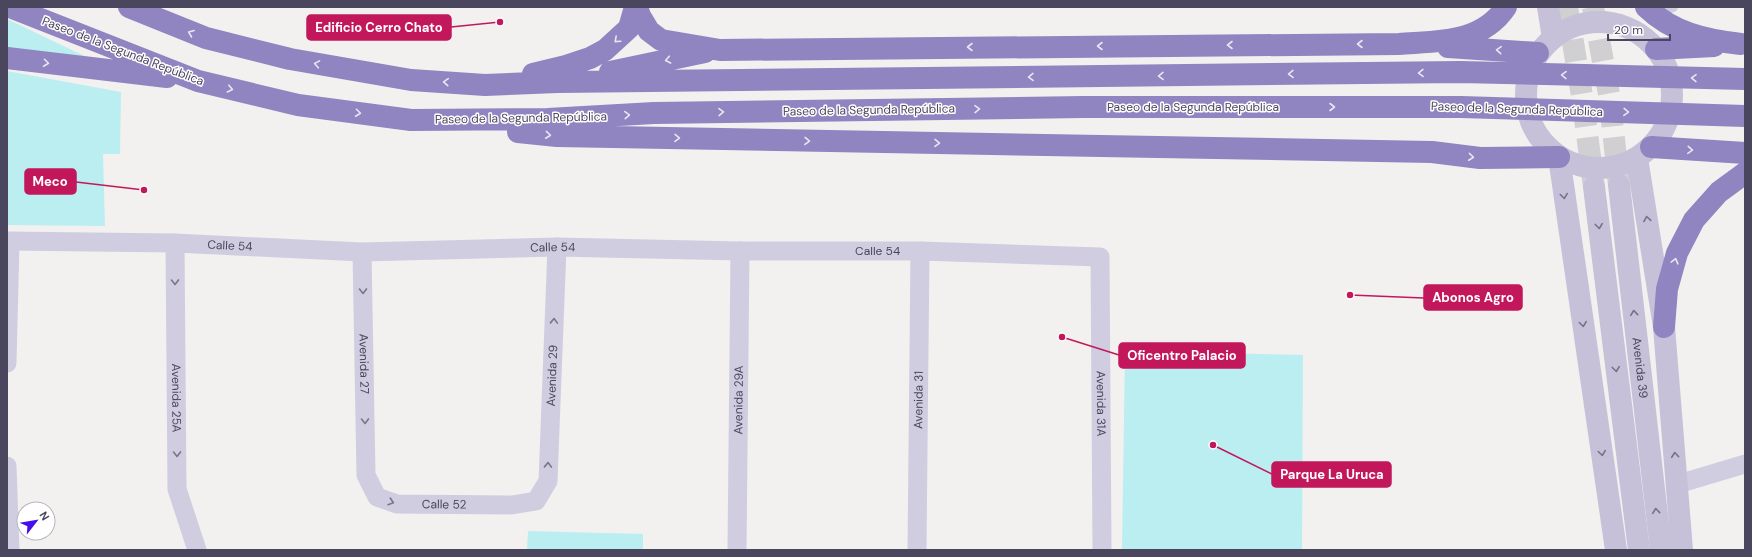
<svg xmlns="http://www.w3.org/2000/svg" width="1752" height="557" font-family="'DM Sans',sans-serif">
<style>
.green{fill:#bbeef1}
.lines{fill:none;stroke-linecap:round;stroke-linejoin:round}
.secondary-tunnel{stroke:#d0cfd2;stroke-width:22;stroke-dasharray:22 11;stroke-linecap:butt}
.lane{stroke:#d0cde0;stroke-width:10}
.street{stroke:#d0cde0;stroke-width:19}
.secondary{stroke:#c6c1d9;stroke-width:22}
.highway{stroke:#9084c1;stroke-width:22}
.oneway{stroke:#e9e6f3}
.oneway2{stroke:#757189}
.oneway3{stroke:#79758c}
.labels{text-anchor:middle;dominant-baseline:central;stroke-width:3;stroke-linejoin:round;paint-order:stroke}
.street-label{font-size:12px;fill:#4a465e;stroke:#fff}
.leader{fill:none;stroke:#c2185b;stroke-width:1.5}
.callout-dot{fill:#c2185b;stroke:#fff;stroke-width:1.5}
.callout{fill:#c2185b;stroke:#c2185b;stroke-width:1.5}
.callout-label{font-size:13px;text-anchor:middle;font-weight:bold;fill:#fff}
</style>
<rect width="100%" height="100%" fill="#f2f1ef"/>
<path class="green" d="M7,19l90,43 -90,-14z
M7,71l114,21 -1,62h-17l2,72 -98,-1z
M1125,351l178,4 -1,195h-180z
M528,531l115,3v16h-116z"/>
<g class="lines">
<path class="secondary-tunnel" d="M1567,7l15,89 12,91
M1593,7l16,87 10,91"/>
<path class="lane" d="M1655,13l18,-6"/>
<g class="street">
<path id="s1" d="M7,241l168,2 187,9 195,-5 183,4h180l180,6 2,293"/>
<path id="s2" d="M175,243l2,246 20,61"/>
<path id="s3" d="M362,252l4,223 11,22 20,7 115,1 24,-4 12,-20 9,-234"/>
<path d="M7,363l3,-121"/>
<path d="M7,466l3,84"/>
<path d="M1678,484l67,-20"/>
<path id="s4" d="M737,550l3,-299"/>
<path id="s5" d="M917,550l3,-299"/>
</g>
<g class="secondary">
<path d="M1548,7l5,31"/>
<circle cx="1599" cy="95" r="73"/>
<path d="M1559,157l57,393"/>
<path d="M1637,158l27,169 18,223"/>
<path id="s6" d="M1619,185l42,365"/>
<path d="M1594,187l45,363"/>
</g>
<path class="highway" d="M10,7l188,74 100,24 113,15 137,-1 106,-6 429,-6h378l284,9
M129,7l77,31 84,21 121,21 74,5 72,-3 903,-10 285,7
M637,7l3,9 9,15 12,9 59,10 679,-6c39,-3 82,0 107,-37
M1646,7c27,26 59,33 95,37
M1448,47l90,6
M1656,49l58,-3
M7,58l160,19
M610,72l95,-20
M533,74l33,-8 24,-8 15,-8 24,-22 6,-21
M518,132l39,4 875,16 48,6 79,-1
M1651,147l94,6
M1664,327l3,-38 10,-36 17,-33 25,-28 26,-19"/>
</g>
<defs><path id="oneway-chevron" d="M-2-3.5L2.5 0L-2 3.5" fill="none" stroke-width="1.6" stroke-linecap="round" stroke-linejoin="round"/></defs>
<g class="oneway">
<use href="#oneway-chevron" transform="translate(191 33) rotate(-158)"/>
<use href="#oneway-chevron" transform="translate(617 40) rotate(138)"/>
<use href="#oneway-chevron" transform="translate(1360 44) rotate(180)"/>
<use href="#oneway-chevron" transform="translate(1230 45) rotate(180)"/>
<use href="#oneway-chevron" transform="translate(1100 46) rotate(180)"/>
<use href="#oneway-chevron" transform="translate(970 47) rotate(180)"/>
<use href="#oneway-chevron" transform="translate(1499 50) rotate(-176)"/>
<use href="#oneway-chevron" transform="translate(668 60) rotate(169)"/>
<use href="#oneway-chevron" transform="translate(46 63) rotate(7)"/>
<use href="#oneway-chevron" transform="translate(317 64) rotate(-170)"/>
<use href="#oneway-chevron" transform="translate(1421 73) rotate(179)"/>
<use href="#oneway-chevron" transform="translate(1291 74) rotate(179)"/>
<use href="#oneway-chevron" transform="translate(1564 75) rotate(-179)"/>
<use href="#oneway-chevron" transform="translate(1161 76) rotate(179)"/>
<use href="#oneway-chevron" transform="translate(1031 77) rotate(179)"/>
<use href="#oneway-chevron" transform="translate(1694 78) rotate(-179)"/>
<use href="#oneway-chevron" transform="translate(446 82) rotate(-176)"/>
<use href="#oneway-chevron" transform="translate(230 89) rotate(13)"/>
<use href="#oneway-chevron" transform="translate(1332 107)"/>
<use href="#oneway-chevron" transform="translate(977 109) rotate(-1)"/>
<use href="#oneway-chevron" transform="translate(721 112) rotate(-1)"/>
<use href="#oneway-chevron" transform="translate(1626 112) rotate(2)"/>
<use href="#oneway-chevron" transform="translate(358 113) rotate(7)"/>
<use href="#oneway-chevron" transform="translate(627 115) rotate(-4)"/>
<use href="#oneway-chevron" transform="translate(548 135) rotate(6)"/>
<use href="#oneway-chevron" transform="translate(677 138) rotate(1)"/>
<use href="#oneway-chevron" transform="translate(807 141) rotate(1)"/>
<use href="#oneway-chevron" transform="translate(937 143) rotate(1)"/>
<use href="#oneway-chevron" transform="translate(1690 150) rotate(4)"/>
<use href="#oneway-chevron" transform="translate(1471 157) rotate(6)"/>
<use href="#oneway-chevron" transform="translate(1675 261) rotate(-75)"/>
</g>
<g class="oneway2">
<use href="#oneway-chevron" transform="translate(1564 196) rotate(82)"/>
<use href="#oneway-chevron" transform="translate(1647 219) rotate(-99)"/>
<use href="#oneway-chevron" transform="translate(1599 226) rotate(83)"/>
<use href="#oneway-chevron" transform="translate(1634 313) rotate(-96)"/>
<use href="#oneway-chevron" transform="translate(1583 324) rotate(82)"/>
<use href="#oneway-chevron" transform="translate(1616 369) rotate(83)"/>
<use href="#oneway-chevron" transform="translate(1602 453) rotate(82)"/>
<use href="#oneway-chevron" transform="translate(1675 455) rotate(-95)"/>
<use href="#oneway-chevron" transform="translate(1656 511) rotate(-96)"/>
</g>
<g class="oneway3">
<use href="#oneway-chevron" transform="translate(175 282) rotate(89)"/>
<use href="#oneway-chevron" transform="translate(363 291) rotate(89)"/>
<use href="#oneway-chevron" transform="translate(554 321) rotate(-88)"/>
<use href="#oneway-chevron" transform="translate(365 421) rotate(89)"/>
<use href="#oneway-chevron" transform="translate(177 454) rotate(89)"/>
<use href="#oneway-chevron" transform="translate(548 465) rotate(-88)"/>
<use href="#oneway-chevron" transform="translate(391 502) rotate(18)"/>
</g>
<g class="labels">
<g class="street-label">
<text transform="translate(123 51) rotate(21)">Paseo de la Segunda República</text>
<text x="1193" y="107">Paseo de la Segunda República</text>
<text transform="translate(1517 109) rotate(2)">Paseo de la Segunda República</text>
<text transform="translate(869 110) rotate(-1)">Paseo de la Segunda República</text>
<text transform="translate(521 118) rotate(-1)">Paseo de la Segunda República</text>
<text stroke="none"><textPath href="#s1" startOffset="223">Calle 54</textPath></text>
<text stroke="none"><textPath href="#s1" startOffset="546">Calle 54</textPath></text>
<text stroke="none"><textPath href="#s1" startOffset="871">Calle 54</textPath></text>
<text stroke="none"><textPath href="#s3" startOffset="112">Avenida 27</textPath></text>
<text stroke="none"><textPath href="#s6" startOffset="184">Avenida 39</textPath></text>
<text stroke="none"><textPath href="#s3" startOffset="537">Avenida 29</textPath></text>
<text stroke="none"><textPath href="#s2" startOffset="155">Avenida 25A</textPath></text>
<text stroke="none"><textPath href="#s4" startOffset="150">Avenida 29A</textPath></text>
<text stroke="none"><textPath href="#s5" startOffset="150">Avenida 31</textPath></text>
<text stroke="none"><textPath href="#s1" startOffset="1240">Avenida 31A</textPath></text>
<text stroke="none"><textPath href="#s3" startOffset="316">Calle 52</textPath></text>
</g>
</g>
<path class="leader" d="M500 22L451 27M144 190L76 182M1350 295L1424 298M1062 337L1119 355M1213 445L1272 474"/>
<g class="callout-dot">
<circle cx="500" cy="22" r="4"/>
<circle cx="144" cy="190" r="4"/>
<circle cx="1350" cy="295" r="4"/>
<circle cx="1062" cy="337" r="4"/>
<circle cx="1213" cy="445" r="4"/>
</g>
<g class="callout">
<rect x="307" y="15" width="144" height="25" rx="4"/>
<rect x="25" y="169" width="51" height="25" rx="4"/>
<rect x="1424" y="285" width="98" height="25" rx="4"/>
<rect x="1119" y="343" width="126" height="25" rx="4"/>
<rect x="1272" y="462" width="119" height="25" rx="4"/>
</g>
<g class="callout-label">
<text x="379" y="32">Edificio Cerro Chato</text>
<text x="50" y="186">Meco</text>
<text x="1473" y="302">Abonos Agro</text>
<text x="1182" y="360">Oficentro Palacio</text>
<text x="1332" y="479">Parque La Uruca</text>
</g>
<rect width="1752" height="557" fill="none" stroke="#4a465e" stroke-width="16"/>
<g transform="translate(36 521) rotate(59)"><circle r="19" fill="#ffffff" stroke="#b7b5bf"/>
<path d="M0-3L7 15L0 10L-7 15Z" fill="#4510eb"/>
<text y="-6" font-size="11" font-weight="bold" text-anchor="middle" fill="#4a465e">N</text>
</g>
<path d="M1608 34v6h62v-6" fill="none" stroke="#4a465e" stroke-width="2"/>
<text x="1614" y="34" font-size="12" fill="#4a465e" stroke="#ffffff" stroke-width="3" paint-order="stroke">20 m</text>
</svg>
